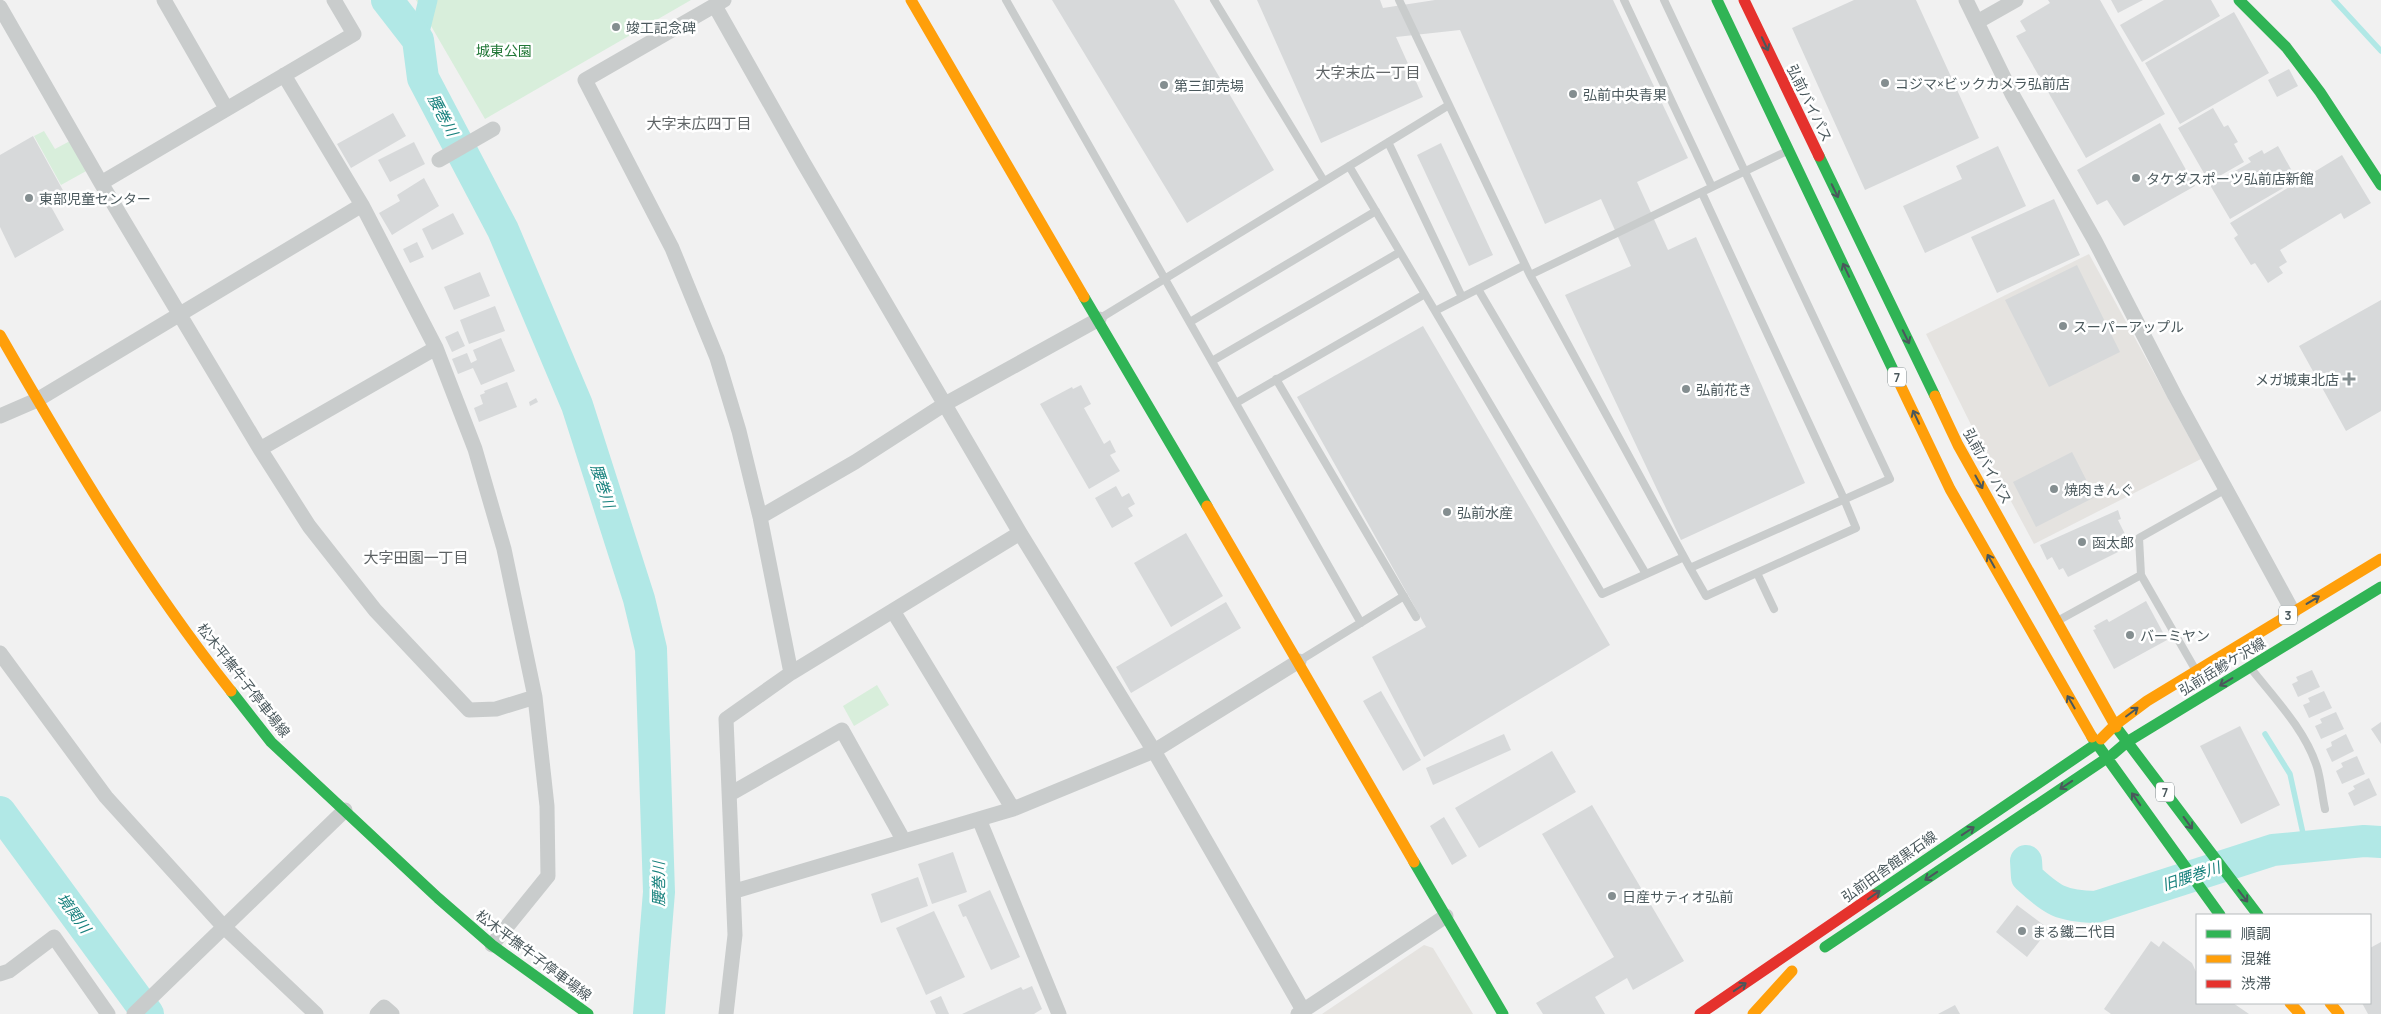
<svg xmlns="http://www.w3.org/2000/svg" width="2381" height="1014" font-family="Manrope,'Noto Sans JP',sans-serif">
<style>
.commercial{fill:#e5e3e0}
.green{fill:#d8eedb}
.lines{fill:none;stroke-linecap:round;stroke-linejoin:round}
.stream{stroke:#b1e8e6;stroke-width:5.5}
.canal{stroke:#b1e8e6;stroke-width:19}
.river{stroke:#b1e8e6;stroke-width:32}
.building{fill:#d7d9da}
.lane{stroke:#c9cccc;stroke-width:8}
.street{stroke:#c9cccc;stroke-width:15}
.fast{stroke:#30b455;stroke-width:11}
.slow{stroke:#ff9f0a;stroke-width:11}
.jam{stroke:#e5322d;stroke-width:11}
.oneway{stroke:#4a585c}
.poi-dot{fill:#848e90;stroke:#fff;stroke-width:2}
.labels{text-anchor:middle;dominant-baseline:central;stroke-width:5;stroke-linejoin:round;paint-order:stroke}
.shield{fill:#fff;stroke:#808a8d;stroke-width:1}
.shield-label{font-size:12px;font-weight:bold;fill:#4a585c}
.poi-label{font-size:14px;fill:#4a585c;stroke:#fff;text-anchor:start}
.park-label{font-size:14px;fill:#217736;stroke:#fff}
.street-label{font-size:14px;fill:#4a585c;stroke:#fff}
.neighbourhood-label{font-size:15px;fill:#5d6264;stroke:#fff}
.water-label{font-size:15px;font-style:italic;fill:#19827e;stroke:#fff}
</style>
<rect width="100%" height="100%" fill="#f1f1f1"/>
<path class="commercial" d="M2089,254l112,205 -167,85 -50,-93 -58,-117z
M1424,945l9,3 40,66h-151z"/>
<path class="green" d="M416,0h275l-206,119z
M44,131l11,18 15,-8 18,29 -27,15 -27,-49z
M877,685l12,20 -35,21 -11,-20z"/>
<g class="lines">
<path class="stream" d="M2334,0l47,51
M2265,734l25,40 16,73"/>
<path class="canal" d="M418,40l10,-40"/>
<path class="river" d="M387,0l31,40 5,38 80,152 74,175 62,194 12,50 8,243 -10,122
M0,812l148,202
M2026,861l1,16c26,24 34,29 69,30l177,-57 91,-9 17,1"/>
</g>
<path class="building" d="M1052,0h122l100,170 -87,53z
M1257,0h123l3,8 52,-8h178l75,158 -51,24 31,68 28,-13 109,246 -124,57 -116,-245 66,-29 -30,-67 -56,25 -85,-194 -64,7 27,60 -102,46z
M1854,0h62l63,138 -114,52 -73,-162z
M2048,0h52l65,114 -79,44 -70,-122 10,-5 -6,-10 30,-18z
M2111,0h32l-25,13z
M2164,0h47l9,16 -78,46 -22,-37z
M2234,12l35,61 -89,51 -35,-61z
M2289,69l9,17 -21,11 -9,-17z
M2213,108l11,19 4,-2 10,17 -4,2 10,18 -35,20 -31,-54z
M393,113l13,23 -55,32 -14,-24z
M2160,123l35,63 -71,40 -17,-26 -10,5 -20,-35z
M33,136l32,58 -16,9 15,27 -49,28 -15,-31v-72z
M414,142l11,22 -35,18 -12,-22z
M1441,143l52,112 -24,11 -52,-111z
M1998,146l28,60 -101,47 -22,-47 59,-27 -6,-13z
M2278,146l19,34 -67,39 -20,-34 41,-23 -3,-4 14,-8 2,4z
M2342,155l29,48 -27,16 -3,-6 -61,37 7,12 -8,5 4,6 -15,10 -13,-20 -4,2 -17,-27 4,-3 -8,-12z
M424,178l15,28 -47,29 -13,-22 21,-12 -3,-6z
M2054,199l26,56 -83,38 -26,-56z
M453,213l11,21 -32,16 -10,-21z
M417,242l7,15 -14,6 -7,-14z
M2077,265l43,87 -71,35 -44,-87z
M480,272l10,24 -36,14 -10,-23z
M2381,300v111l-35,20 -47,-85z
M495,306l10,25 -36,13 -9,-24z
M1423,326l187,319 -186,112 -52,-100 54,-30 -129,-230z
M458,331l7,15 -13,6 -7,-15z
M501,338l14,33 -34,14 -8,-17 -15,6 -6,-15 15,-6 4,10 6,-3 -4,-10z
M507,382l10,25 -38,15 -5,-14 9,-4 -3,-9 5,-2 -1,-2z
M1081,385l10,19 -7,4 20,36 6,-4 6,12 -6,3 10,16 -31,18 -49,-85 32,-17 1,2z
M536,398l2,4 -8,4 -1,-4z
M2072,452l23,45 -59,30 -23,-45z
M1116,486l6,11 7,-4 6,11 -7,4 5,8 -21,12 -17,-30z
M2118,510l3,9 -3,1 7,14 -9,4 6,12 -54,27 -5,-9 -4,2 -7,-13 -5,3 -7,-15z
M1186,533l37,63 -52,31 -37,-64z
M2146,601l21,39 -53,29 -21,-39 3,-1 -2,-3 13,-7 2,3z
M1226,602l15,26 -110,65 -15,-26z
M2312,670l8,17 -22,10 -6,-13 6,-3 -2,-4z
M1381,691l40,69 -18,11 -40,-70z
M2324,691l8,17 -23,10 -6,-13 7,-3 -2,-4z
M2336,712l8,17 -23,10 -6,-13 7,-3 -2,-4z
M2381,722v22l-10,-15z
M2240,726l40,79 -39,19 -41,-78z
M1504,734l7,16 -78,35 -7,-17z
M2346,734l8,17 -22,11 -6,-13 6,-3 -1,-4z
M1552,751l24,41 -97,56 -24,-40z
M2357,756l8,18 -23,10 -6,-13 7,-4 -2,-4z
M2369,778l8,17 -23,11 -6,-13 7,-4 -2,-3z
M1592,805l92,156 -51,29 -6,-12 -32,19 10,17h-62l-7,-11 78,-46 -72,-123z
M1444,817l23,39 -15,9 -22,-39z
M953,852l14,40 -35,12 -14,-40z
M918,877l10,29 -47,17 -10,-29z
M990,890l30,67 -29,13 -25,-54 -3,1 -5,-12z
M2017,905l32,24 -22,28 -31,-25z
M934,911l31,66 -39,18 -30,-67z
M2151,941l8,6 4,-6 29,22 5,11v29h36l16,11h-138l-7,-5z
M2381,942v72h-13l-6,-11h8v-55z
M1032,986l10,23 -8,5h-72l59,-27 2,3z
M941,996l8,18h-13l-6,-13z
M1955,1005l5,9h-22z"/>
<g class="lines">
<path class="lane" d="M1006,0l355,623
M1214,0l110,181
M1399,0l131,275 160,293 200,-89 -226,-479
M1624,0l88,187
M1388,142l74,155
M1349,166l86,145 90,-46
M1530,275l255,-123
M1478,289l168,285
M1435,311l167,283 82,-37
M1099,319l350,-214
M1190,322l186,-111
M1212,361l188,-109
M1276,379l140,238
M1236,403l189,-109
M1690,568l16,28 150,-68 -12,-29 -142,-306
M1757,573l17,36
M2141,575l54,94
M2061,619l80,-44 -2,-37 87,-49
M1299,661l105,-65
M2253,671c23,29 52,59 64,96 4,13 5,29 8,42"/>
<path class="street" d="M164,0l62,108
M724,0l-139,80 87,168 45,110 22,73 21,86 31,156
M1966,0l46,94 83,147 80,155 118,216
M715,6l88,156 217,371 134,218 149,259
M0,7l101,176 159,266 49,77 66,84 94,100 27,-1 39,-12
M1977,22l39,-22
M284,75l78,130 74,143 39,101 29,100 31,148 12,109 1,70 -56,69
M439,160l54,-31
M101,183l253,-149 -20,-34
M0,416l37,-16 325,-195
M260,449l176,-101
M760,517l95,-55 90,-58 154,-85
M893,611l120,198
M0,653l106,144 117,129 93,88
M730,794l112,-64 62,111
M979,819l80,195
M735,891l278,-82 141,-58 145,-90
M0,974l9,-3 45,-34 54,77
M134,1014l211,-204
M377,1014l7,-7 8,7
M726,1014l9,-79 -9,-216 65,-46 229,-140
M1298,1014l148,-98"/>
<path class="fast" d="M1717,0l179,376
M2239,0l47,47 34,45 61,93
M1819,156l116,240
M1084,297l123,209
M231,691l40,51 167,156 54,47 96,69
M2116,727l142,188
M2092,737l128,178
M2113,754l14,-12 254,-155
M1414,862l89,152
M1874,895l222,-151
M1825,947l282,-189"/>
<path class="slow" d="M911,0l173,297
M0,335c70,122 143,245 231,356
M1896,376l54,113 142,248
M1935,396l23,49 158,282
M1207,506l207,356
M2101,739l14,-14 32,-24 234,-142
M2290,1003l10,11
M2330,1003l9,11
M1753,1014l39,-43"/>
<path class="jam" d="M1744,0l75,156
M1700,1014l174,-119"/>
</g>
<defs><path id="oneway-shaft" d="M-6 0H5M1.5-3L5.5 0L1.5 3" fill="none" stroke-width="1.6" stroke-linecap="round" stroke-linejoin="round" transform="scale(1.25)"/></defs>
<g class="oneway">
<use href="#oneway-shaft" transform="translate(1765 44) rotate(65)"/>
<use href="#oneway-shaft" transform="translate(1835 191) rotate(64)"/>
<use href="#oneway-shaft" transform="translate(1846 270) rotate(-115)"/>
<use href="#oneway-shaft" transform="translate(1906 337) rotate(64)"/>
<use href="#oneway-shaft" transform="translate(1916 417) rotate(-115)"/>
<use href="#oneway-shaft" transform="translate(1979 482) rotate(61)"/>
<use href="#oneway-shaft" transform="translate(1991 561) rotate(-119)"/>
<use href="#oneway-shaft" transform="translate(2313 600) rotate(-31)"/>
<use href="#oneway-shaft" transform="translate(2226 682) rotate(149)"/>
<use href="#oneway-shaft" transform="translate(2071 702) rotate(-120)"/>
<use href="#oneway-shaft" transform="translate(2132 712) rotate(-37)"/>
<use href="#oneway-shaft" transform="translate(2066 785) rotate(146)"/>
<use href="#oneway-shaft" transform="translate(2136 799) rotate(-125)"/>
<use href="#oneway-shaft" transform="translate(2188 823) rotate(54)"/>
<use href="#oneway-shaft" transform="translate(1968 831) rotate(-34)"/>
<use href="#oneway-shaft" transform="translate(1931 876) rotate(146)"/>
<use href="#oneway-shaft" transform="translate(1874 895) rotate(-35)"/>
<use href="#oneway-shaft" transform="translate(2243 896) rotate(52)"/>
<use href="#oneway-shaft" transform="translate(1740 987) rotate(-34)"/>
</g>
<g class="poi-dot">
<circle cx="616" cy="27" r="5"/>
<circle cx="1885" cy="83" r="5"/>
<circle cx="1164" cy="85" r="5"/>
<circle cx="1573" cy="94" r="5"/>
<circle cx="2136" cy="178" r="5"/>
<circle cx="29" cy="198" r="5"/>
<circle cx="2063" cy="326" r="5"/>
<path d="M2346.5 371.5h5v5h5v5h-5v5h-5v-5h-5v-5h5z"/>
<circle cx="1686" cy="389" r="5"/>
<circle cx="2054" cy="489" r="5"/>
<circle cx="1447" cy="512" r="5"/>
<circle cx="2082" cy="542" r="5"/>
<circle cx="2130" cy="635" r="5"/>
<circle cx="1612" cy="896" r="5"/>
<circle cx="2022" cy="931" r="5"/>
</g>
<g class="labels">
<g class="shield">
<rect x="1888" y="367.5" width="18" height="19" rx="4"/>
<rect x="2279" y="605.5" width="18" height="19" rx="4"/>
<rect x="2156" y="782.5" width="18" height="19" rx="4"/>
</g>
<g class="shield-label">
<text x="1897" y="377">7</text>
<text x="2288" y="615">3</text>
<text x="2165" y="792">7</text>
</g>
<g class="poi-label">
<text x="626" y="27">竣工記念碑</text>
<text x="1895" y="83">コジマ×ビックカメラ弘前店</text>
<text x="1174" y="85">第三卸売場</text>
<text x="1583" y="94">弘前中央青果</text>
<text x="2146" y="178">タケダスポーツ弘前店新館</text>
<text x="39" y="198">東部児童センター</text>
<text x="2073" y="326">スーパーアップル</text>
<text x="2339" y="379" text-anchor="end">メガ城東北店</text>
<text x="1696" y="389">弘前花き</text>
<text x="2064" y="489">焼肉きんぐ</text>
<text x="1457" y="512">弘前水産</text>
<text x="2092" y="542">函太郎</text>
<text x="2140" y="635">バーミヤン</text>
<text x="1622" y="896">日産サティオ弘前</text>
<text x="2032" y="931">まる鐵二代目</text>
</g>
<g class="park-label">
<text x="504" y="50">城東公園</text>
</g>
<g class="street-label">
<text transform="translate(1810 103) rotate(64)">弘前バイパス</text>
<text transform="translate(1988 466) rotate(61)">弘前バイパス</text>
<text transform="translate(2222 666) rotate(-31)">弘前岳鰺ケ沢線</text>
<text transform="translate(244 680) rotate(52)">松木平撫牛子停車場線</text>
<text transform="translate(1889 866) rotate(-35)">弘前田舎館黒石線</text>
<text transform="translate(534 955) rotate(37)">松木平撫牛子停車場線</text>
</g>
<g class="neighbourhood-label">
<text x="1368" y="72">大字末広一丁目</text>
<text x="699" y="123">大字末広四丁目</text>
<text x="416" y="557">大字田園一丁目</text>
</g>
<g class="water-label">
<text transform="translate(443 115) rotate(62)">腰巻川</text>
<text transform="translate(603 486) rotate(72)">腰巻川</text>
<text transform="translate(2191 876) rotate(-18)">旧腰巻川</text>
<text transform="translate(658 884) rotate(-90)">腰巻川</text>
<text transform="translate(74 913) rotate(54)">境関川</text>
</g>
</g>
<rect x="2196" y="914" width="175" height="90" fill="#ffffff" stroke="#b7bcbe"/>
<rect x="2206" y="930" width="25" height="8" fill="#30b455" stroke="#b7bcbe"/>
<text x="2241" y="939" font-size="15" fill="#4a585c">順調</text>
<rect x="2206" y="955" width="25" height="8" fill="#ff9f0a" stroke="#b7bcbe"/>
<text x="2241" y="964" font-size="15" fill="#4a585c">混雑</text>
<rect x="2206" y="980" width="25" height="8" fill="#e5322d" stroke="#b7bcbe"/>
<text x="2241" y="989" font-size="15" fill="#4a585c">渋滞</text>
</svg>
